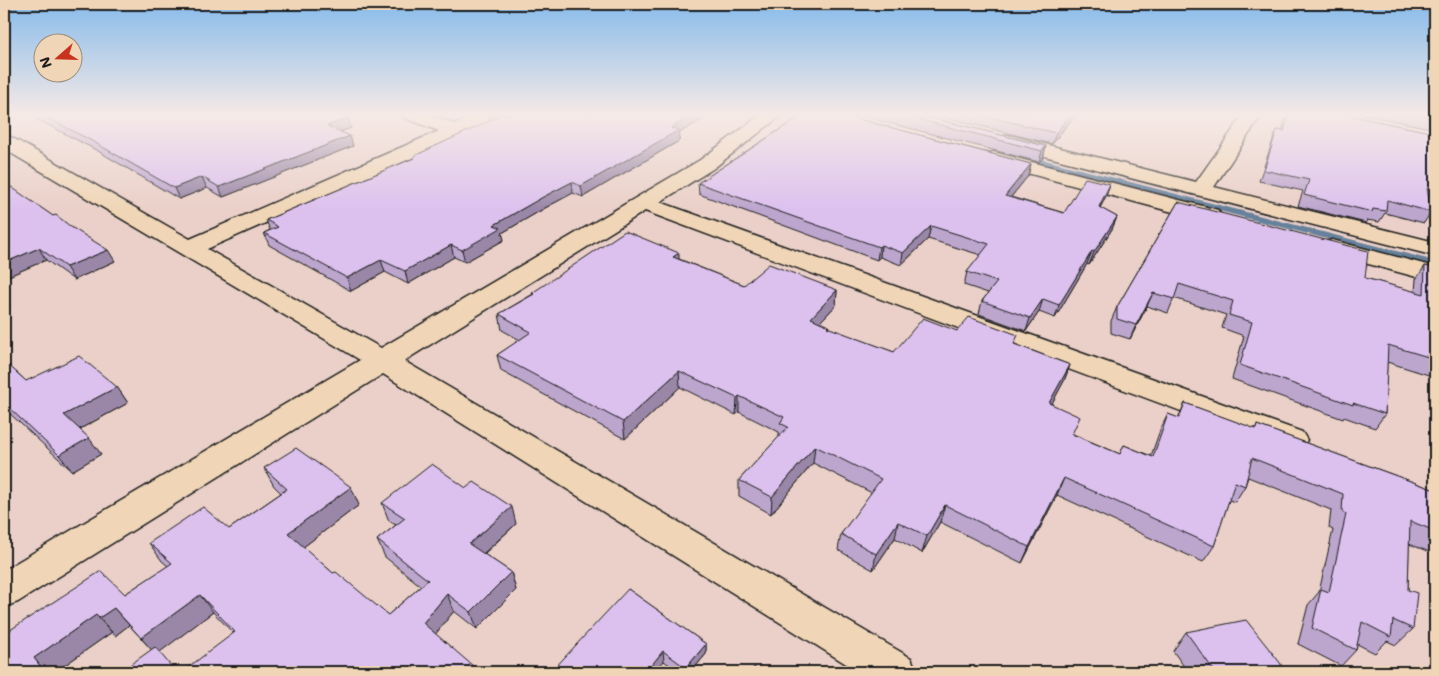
<svg xmlns="http://www.w3.org/2000/svg" width="1439" height="676" font-family="Mali,sans-serif">
<style>
.lines{fill:none;stroke-linecap:round;stroke-linejoin:round}
.stream{fill:#65819b;fill-rule:evenodd}
.minor-casing{stroke:#1c1c1c;stroke-width:3}
.minor{fill:#f0d6b7;fill-rule:evenodd}
.wall{fill:#bda6ce;stroke:#1c1c1c}
.shaded-wall{fill:#9a87a7;stroke:#1c1c1c}
.building{fill:#dcc1ef;stroke:#1c1c1c}
</style>
<rect width="100%" height="100%" fill="#ead0c8"/>
<filter id="ink" filterUnits="userSpaceOnUse"><feTurbulence type="fractalNoise" baseFrequency=".02" numOctaves="2"/><feDisplacementMap in="SourceGraphic" scale="10" xChannelSelector="R" yChannelSelector="G"/><feConvolveMatrix kernelMatrix="1 2 1 2 8 2 1 2 1" color-interpolation-filters="sRGB"/></filter>
<g filter="url(#ink)">
<g class="lines">
<path class="stream" d="M1024,156h6l405,105v6l-411,-107z"/>
<defs>
<path id="minor" d="M402,114h26l27,10 22,-10h25l-3,4 -35,17 -257,114 174,99 319,-188 62,-46h21l-69,54 -54,34 642,230 5,8 -5,8 -11,4 -11,-4 -635,-237 -241,150 507,297 6,14h-58l-476,-298 -365,228 -14,5v-37l356,-210 -356,-211v-14l7,2 179,102 249,-108 -34,-13z
M1244,114h18l-48,73 221,55v14l-434,-111 -2,-4 2,-4 7,-2 188,47z
M993,152l225,58 3,5 -3,5 -8,2 -224,-60 -3,-4 3,-4z
M1332,240l103,27v15l-111,-30 -4,-5 4,-5z"/>
</defs>
<use href="#minor" class="minor-casing"/>
<use href="#minor" class="minor"/>
</g>
<path class="wall" d="M27,114h312l12,14 -11,4 13,14 -130,51 -16,-9 -28,11 -81,-48z
M488,114l219,3 -28,16v8l-96,56 -10,-4 -28,15 -43,25 2,7 -39,22 -11,-5 -46,27 -23,-12 -34,19 -82,-46 -5,-12 6,-3 -4,-10 148,-62 76,-37z
M799,114h40l192,50 -3,12 -17,21 53,16 46,-29 -4,12 -6,12 17,9 -5,12 -23,36 -2,-1 -32,54 -16,-6 -13,19 -47,-17 3,-13 6,-8 -24,-8 3,-13 14,-17 -53,-16 -27,26 -21,-8 -3,3 -178,-66 -1,-11 101,-66z
M855,114h61l130,32 -3,12 -4,4z
M932,114h144l-24,30z
M1287,114h55l93,19v70l-5,-2 1,11 -7,11 -39,-10 -6,9 -12,-2 -1,3 -68,-17 5,-15 -44,-10 14,-41 4,-10 5,1z
M1361,114h74v15z
M4,182l111,79 -41,19 -28,-20 -42,18z
M1178,202l187,76 50,14 1,-13 9,-13 10,2v109l-48,-15 -2,52 -10,14 -31,-11 -1,2 -111,-40 12,-43 -22,-8 4,-13 -52,-17 -6,15 -21,-7 -17,33 -19,-6v-12l6,-14z
M679,259l65,26 93,5 -1,15 -16,17 9,4 -1,2 66,24 63,-21 58,13 55,21 -6,16 -13,24 22,29 47,20 4,-9 27,11 9,-26 8,-16 10,4 7,-15 70,26 2,-4 178,65v64l-26,-10 -1,46 5,39 -17,16 -9,-4 -12,12 -18,-9 -1,6 -15,16 -43,-22 10,-39 11,-13 14,-62 -4,-2 2,-18 -83,-33 -3,9 -10,16 -6,-2 -15,46 -11,16 -146,-67 -35,68 -82,-41 -18,31 -27,-15 -22,32 -35,-20 3,-16 31,-41 -59,-30 -42,51 -32,-18v-16l40,-43v-5l-40,-20 -3,3 -56,-28 -55,52 -124,-68 -4,-16 23,-15 -18,-10 -3,-16 34,-20 -1,-1z
M4,361l22,20 91,6 11,16 -48,26 21,25 -29,17 -65,-60 -3,2z
M264,468l95,37 -56,42 30,26 55,42 33,-29 -36,-29 -8,-17 19,-15 -7,-4 -7,-18 134,21 -32,30 27,18 5,18 -39,39 -23,-18 -19,23 -202,-1 -20,-21 -54,40 -8,-3 -22,-24 -14,11 -3,-4 -57,40h-51l121,-78 43,-28 -6,-5 -13,-18 80,-14 52,-36 -7,-7z
M628,589l78,55v10l-15,18h-12l-15,-11z
M1186,632l95,40h-93l-15,-21z"/>
<path class="shaded-wall" d="M694,114h13v3l-28,16v8l-96,56 -2,-11 90,-58z
M1071,114h5l-24,30 4,-11z
M348,118l3,10 -21,7 -3,-9z
M350,136l3,10 -130,51 -4,-10z
M1046,146l-3,12 -4,4 3,-11z
M1031,164l-3,12 -26,32 3,-12z
M202,177l5,11 -28,11 -5,-11z
M572,182l1,11 -28,15 -43,25 2,7 -39,22 -3,-12 32,-25 49,-28z
M1110,184l-4,12 -12,24 5,-13z
M1117,217l-5,12 -23,36 5,-13z
M931,226l-3,13 -27,26 2,-12z
M451,245l3,12 -46,27 -3,-13z
M881,245l-1,12 -3,3 2,-13z
M39,248l7,12 -42,18v-15z
M108,250l7,11 -41,19 -8,-13z
M1092,251l-5,13 -32,54 4,-13z
M679,253v15l-6,-11z
M381,260l4,12 -34,19 -4,-13z
M837,290l-1,15 -27,29 2,-16z
M1153,293l-6,13 -17,33 6,-14z
M4,298l6,9 -6,2z
M1043,299l-4,13 -13,19 4,-13z
M1070,365l-6,16 -21,39 6,-17z
M679,371l1,16 -55,52 -2,-17z
M117,387l11,16 -52,28 -12,-16z
M739,396v16l-3,3 1,-17z
M4,406l3,5 -3,2z
M89,438l12,16 -29,17 -13,-16z
M815,446l-2,17 -42,51 1,-17z
M1064,478l-7,17 -35,68 7,-16z
M351,487l8,18 -61,46 -10,-18z
M945,505l-5,17 -18,31 5,-17z
M512,507l4,17 -41,37 -6,-17z
M898,522l-3,16 -22,32 3,-16z
M511,572l5,18 -39,39 -6,-17z
M447,594l7,17 -24,30 -7,-18z
M200,595l13,17 -57,43 -15,-17z
M114,608l15,17 -14,11 -16,-18z
M96,615l16,17 -57,40h-10l-11,-14z
M706,644v10l-15,18h-5v-4z
M663,651l1,10 -9,11h-9z"/>
<path class="building" d="M40,114h299l9,4 -21,8 23,10 -131,51 -17,-10 -28,11 -82,-47z
M489,114h205l-23,14 8,2 -98,56 -9,-4 -29,15 -49,28 7,3 -39,22 -11,-5 -46,26 -24,-11 -34,18 -83,-45 14,-6 -12,-7 148,-62v-2l84,-39z
M804,114h35l192,50 -26,32 59,17 21,-35 25,6 -11,23 18,10 -23,35 -2,-1 -33,54 -16,-6 -13,19 -48,-17 15,-19 -30,-10 22,-28 -58,-18 -28,27 -22,-8 -2,2 -181,-64z
M898,114h18l130,32 -4,5z
M977,114h94l-15,19z
M1289,114h53l93,19v57l-8,-2 4,24 -44,-12 -1,11 -13,-2 -1,3 -68,-17 5,-15 -45,-10 13,-40 7,1z
M1416,114h19v4z
M4,182l49,34 3,-1 15,12 37,23 -42,17 -27,-19 -35,15z
M1178,202l190,49 -3,27 59,16 1,-28 10,2v91l-47,-14 -3,69 -32,-11v2l-113,-40 12,-43 -23,-7 4,-14 -54,-17 -5,15 -21,-6 -17,32 -19,-6v-12z
M625,231l54,22 -6,4 71,28 25,-21 68,26 -26,28 18,8 -2,1 67,25 29,-34 34,13 12,-14 49,18 -4,9 56,21 -21,38 31,14 -8,17 48,20 4,-9 29,12 15,-43 11,4 6,-15 71,26 1,-4 178,65v41l-25,-10 -2,69 9,3 -4,36 -20,-9 -2,17 -29,-15 -6,28 -44,-22 9,-39 8,3 17,-78 -4,-2 1,-18 -91,-36 -7,28 -10,-4 -21,64 -150,-68 -35,69 -84,-42 -18,31 -29,-14 -22,32 -35,-20 40,-55 -66,-33 -43,51 -33,-17 49,-53 -8,-4 4,-6 -45,-21 -2,2 -58,-27 -56,51 -126,-67 34,-23 -32,-18 35,-20 -2,-1z
M79,356l38,31 -53,28 25,23 -30,17 -55,-52v-42l22,20z
M296,448l55,39 -63,46 45,40 3,-1 52,43 40,-35 -51,-40 28,-22 -23,-15 50,-39 34,24 8,-6 38,25 -43,37 42,28 -40,40 -24,-18 -24,29 57,49h-298l53,-40 -35,-37 -59,43 -27,-30 -15,10 -3,-3 -62,43 11,14h-41v-38l97,-63 24,23 47,-31 -23,-20 54,-36 26,22 58,-40 -23,-21z
M628,589l78,55 -20,24 -23,-17 -17,21h-95z
M1246,620l35,44v8h-66l-29,-40z
M155,647l21,25h-56z
M754,667l7,5h-11z"/>
</g>
<linearGradient id="sky" x2="0" y2="1"><stop stop-color="#87bbeb"/><stop offset="0.55" stop-color="#f6eae6"/><stop offset="1" stop-color="#f6eae6" stop-opacity="0"/></linearGradient>
<rect width="1439" height="209" fill="url(#sky)"/>
<rect width="1439" height="676" fill="none" stroke="#f0d6b7" stroke-width="20"/>
<rect x="10" y="10" width="1419" height="656" fill="none" stroke="#1c1c1c" stroke-width="2" filter="url(#ink)"/>
<g transform="translate(58 58) rotate(250)"><circle r="24" fill="#f0d6b7" stroke="#9b8c79"/>
<path d="M0-4L9 19L0 12L-9 19Z" fill="#c8321e"/>
<text y="-8" font-size="14" font-weight="bold" text-anchor="middle" fill="#1c1c1c">N</text>
</g>
</svg>
